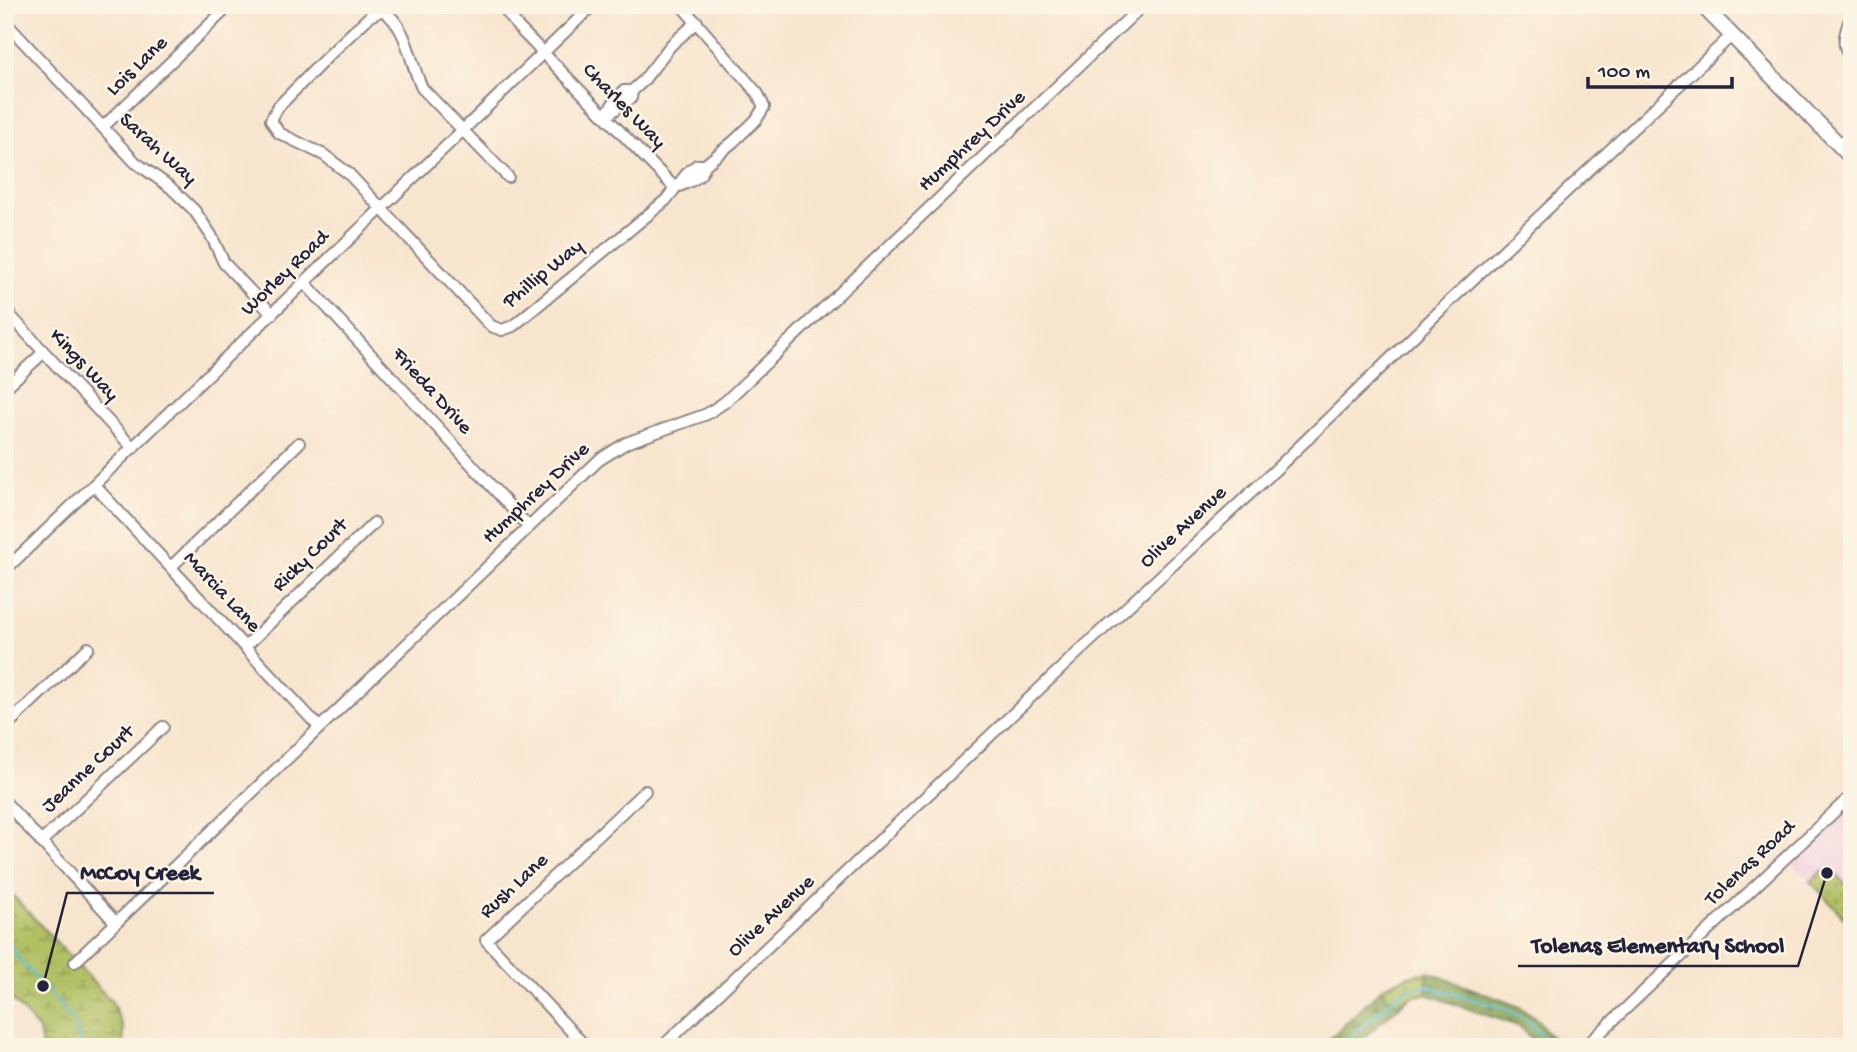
<svg xmlns="http://www.w3.org/2000/svg" width="1857" height="1052" font-family="'Gochi Hand',sans-serif">
<style>
.built{fill:#f3cfdf}
.forest{fill:url(#forest-firs);stroke:#57644a;stroke-width:2}
.wetland{fill:url(#wetland-marsh);stroke:#6a714f;stroke-width:2}
.park{fill:url(#park-dots);stroke:#6a714f;stroke-width:2}
.lines{fill:none;stroke-linecap:round;stroke-linejoin:round}
.stream{stroke:#59c0d6;stroke-width:2.5}
.minor-casing{stroke:#8d8484;stroke-width:14}
.secondary-casing{stroke:#8d8484;stroke-width:18}
.minor{stroke:#fff;stroke-width:10}
.secondary{stroke:#fff;stroke-width:14}
.labels{text-anchor:middle;dominant-baseline:central;stroke-width:5;stroke-linejoin:round;paint-order:stroke}
.street-label{font-size:21px;fill:#22223b;stroke:#fcf5e5}
.leader{fill:none;stroke:#22223b;stroke-width:2.5}
.callout-dot{fill:#22223b;stroke:#fcf5e5;stroke-width:2.5}
.callout-label{font-size:23px;text-anchor:middle;font-weight:bold;fill:#22223b;stroke:#fcf5e5;stroke-width:5;stroke-linejoin:round;paint-order:stroke}
</style>
<defs>
<pattern id="forest-firs" width="22" height="20" patternUnits="userSpaceOnUse" patternTransform="scale(1.75)"><rect width="22" height="20" fill="#8ca659"/><path d="M5 1l3.5 6h-7zM16 11l3.5 6h-7z" fill="#72874b"/></pattern>
<pattern id="wetland-marsh" width="20" height="14" patternUnits="userSpaceOnUse" patternTransform="scale(1.75)"><rect width="20" height="14" fill="#b1c063"/><path d="M1 5h8M5 5V1M11 12h8M15 12V8" fill="none" stroke="#909c53"/></pattern>
<pattern id="park-dots" width="8" height="8" patternUnits="userSpaceOnUse" patternTransform="scale(1.75)"><rect width="8" height="8" fill="#b1c063"/><path d="M2 2h.1M6 6h.1" fill="none" stroke="#909c53" stroke-width="1.8" stroke-linecap="round"/></pattern>
</defs>
<rect width="100%" height="100%" fill="#fcf5e5"/>
<filter id="ink" filterUnits="userSpaceOnUse"><feTurbulence type="fractalNoise" baseFrequency=".0143" numOctaves="2"/><feDisplacementMap in="SourceGraphic" scale="14" xChannelSelector="R" yChannelSelector="G"/><feConvolveMatrix kernelMatrix="1 2 1 2 8 2 1 2 1" color-interpolation-filters="sRGB"/></filter>
<filter id="wash" filterUnits="userSpaceOnUse"><feTurbulence type="fractalNoise" baseFrequency=".00686" numOctaves="4" result="noise"/><feDisplacementMap in="SourceGraphic" scale="28" xChannelSelector="R" yChannelSelector="G"/><feGaussianBlur stdDeviation="1.57" result="paint"/><feColorMatrix in="noise" values="0 0 0 0 0 0 0 0 0 0 0 0 0 0 0 0 0 1.4 0 .05"/><feComposite in="paint" operator="in"/></filter>
<g filter="url(#wash)">
<rect width="100%" height="100%" fill="#f8e5ce"/>
<path class="built" d="M1852,809v117l-60,-63z"/>
<path class="forest" d="M1428,972l89,34 21,14 20,27h-20l-17,-20 -95,-33z
M1383,987l4,11 23,-1 -57,50h-32z"/>
<path class="wetland" d="M5,887l108,116 10,25 1,19h-82l-3,-17 -34,-39z
M1428,972l-2,22 -16,3 -13,6 -10,-5 -4,-11 25,-11z"/>
<path class="park" d="M1831,869l13,14h8v43l-41,-44 10,-10z"/>
<g class="lines">
<path class="stream" d="M5,937l14,22 40,44 15,20 8,24
M1339,1047l65,-57 23,-4 79,23 23,12 21,26"/>
</g>
</g>
<g filter="url(#ink)">
<g class="lines">
<defs>
<path id="minor" d="M502,5l16,22 157,161
M1850,19c-5,15 -10,27 2,40
M5,22l130,140 35,25 24,23 17,25 13,28 48,51
M609,114l22,-16 1,-7
M605,116l12,-18 7,-7h8l11,-10 28,-36 26,-23
M103,127l127,-122
M508,177l-86,-89c-13,-27 -13,-59 -39,-78l-13,6 -42,40 -50,51 -7,13 8,13 45,22 25,19 142,152 11,4 11,-4 153,-126 22,-28 9,-7h8l28,-23 23,-22 8,-13 -6,-13 -77,-89
M679,186c12,-5 23,-8 26,-21
M305,283l224,244
M5,310l128,138
M5,388l39,-36
M94,485l225,242
M171,567l128,-124
M5,570l588,-565
M245,647l129,-124
M5,727l83,-79
M5,802l111,121
M41,842l122,-115
M75,962l524,-502 27,-17 81,-29 18,-12 418,-397
M586,1047l-100,-107 159,-149
M662,1047l411,-390 197,-182 181,-175 280,-264
M1585,1047l267,-252"/>
<path id="secondary" d="M1702,5l150,153"/>
</defs>
<use href="#minor" class="minor-casing"/>
<use href="#secondary" class="secondary-casing"/>
<use href="#minor" class="minor"/>
<use href="#secondary" class="secondary"/>
</g>
</g>
<g class="labels">
<g class="street-label">
<text transform="translate(138 67) rotate(-44)">Lois Lane</text>
<text transform="translate(623 107) rotate(46)">Charles Way</text>
<text transform="translate(973 142) rotate(-43)">Humphrey Drive</text>
<text transform="translate(157 150) rotate(42)">Sarah Way</text>
<text transform="translate(286 274) rotate(-44)">Worley Road</text>
<text transform="translate(544 275) rotate(-39)">Phillip Way</text>
<text transform="translate(83 366) rotate(47)">Kings Way</text>
<text transform="translate(431 392) rotate(48)">Frieda Drive</text>
<text transform="translate(537 494) rotate(-43)">Humphrey Drive</text>
<text transform="translate(1184 528) rotate(-43)">Olive Avenue</text>
<text transform="translate(311 556) rotate(-44)">Ricky Court</text>
<text transform="translate(221 593) rotate(47)">Marcia Lane</text>
<text transform="translate(89 770) rotate(-43)">Jeanne Court</text>
<text transform="translate(1751 864) rotate(-43)">Tolenas Road</text>
<text transform="translate(515 887) rotate(-43)">Rush Lane</text>
<text transform="translate(772 917) rotate(-43)">Olive Avenue</text>
</g>
</g>
<path class="leader" d="M43 986L67 893H214M1827 873L1798 966H1518"/>
<g class="callout-dot">
<circle cx="43" cy="986" r="7"/>
<circle cx="1827" cy="873" r="7"/>
</g>
<g class="callout-label">
<text x="140" y="879">McCoy Creek</text>
<text x="1658" y="952">Tolenas Elementary School</text>
</g>
<rect width="1857" height="1052" fill="none" stroke="#fcf5e5" stroke-width="28"/>
<path d="M1588 77v10h144v-10" fill="none" stroke="#22223b" stroke-width="3.5"/>
<text x="1598" y="77" font-size="21" fill="#22223b" stroke="#fcf5e5" stroke-width="5" paint-order="stroke">100 m</text>
</svg>
